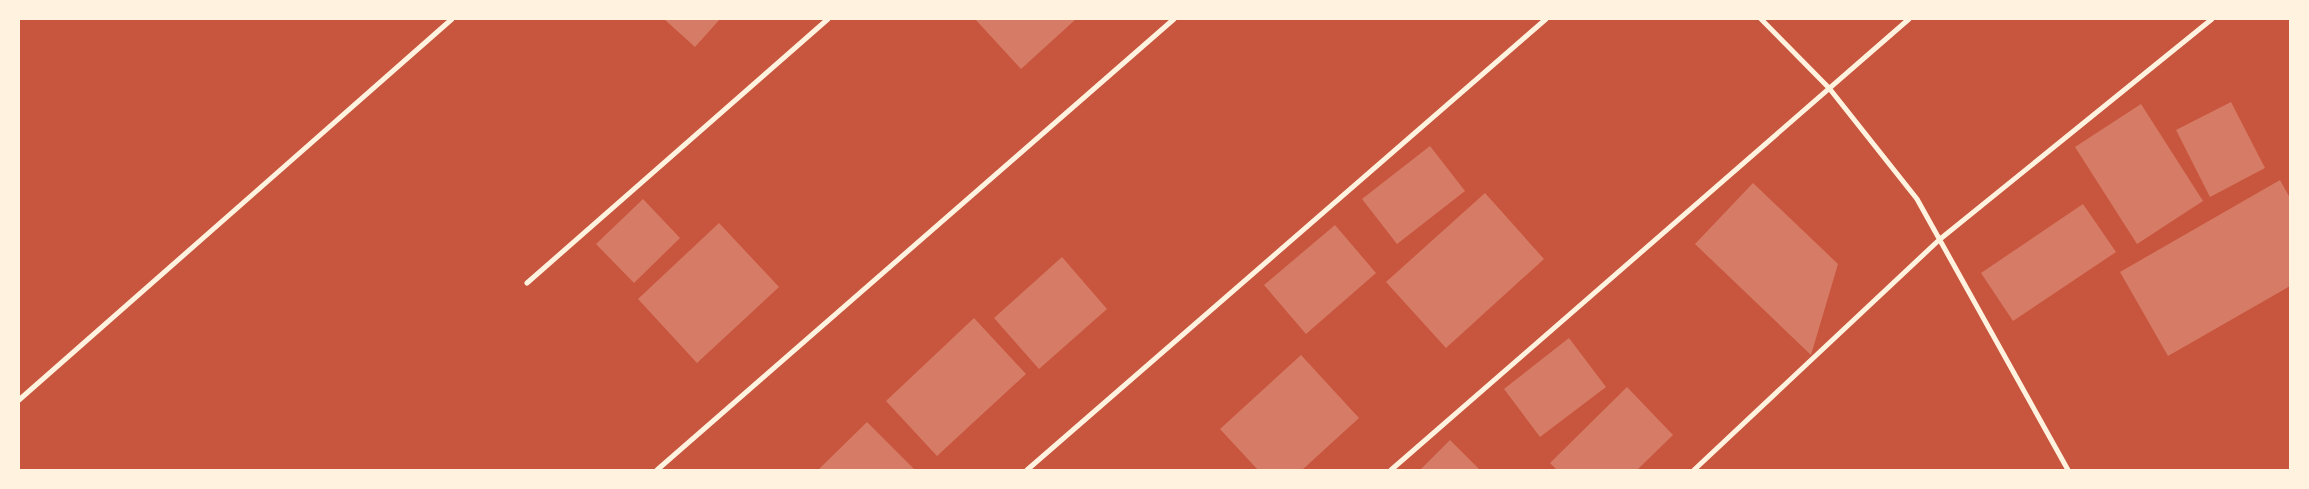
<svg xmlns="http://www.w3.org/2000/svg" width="2309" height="489" font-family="Figtree,sans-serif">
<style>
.building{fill:#d67c66}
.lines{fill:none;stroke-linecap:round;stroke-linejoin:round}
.minor{stroke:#fff3e0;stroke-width:5}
</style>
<rect width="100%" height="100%" fill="#c8553d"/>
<path class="building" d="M664,19h56l-25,28z
M975,19h101l-55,50z
M2231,102l34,66 -55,29 -34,-67z
M2141,104l62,97 -66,43 -62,-97z
M1430,146l35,45 -68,53 -35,-45z
M2280,180l10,18v88l-122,70 -48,-84z
M1753,183l85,81 -27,91 -116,-111z
M1485,193l59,66 -98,89 -60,-66z
M643,199l37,39 -46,45 -38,-39z
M2083,204l33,48 -103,69 -32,-48z
M719,223l60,64 -82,76 -59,-64z
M1335,225l41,48 -70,61 -42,-49z
M1062,257l45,52 -68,60 -45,-51z
M974,318l52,56 -89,82 -51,-55z
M1569,338l37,49 -66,50 -36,-48z
M1301,355l58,63 -57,52h-44l-38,-41z
M1627,387l46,48 -36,35h-80l-7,-7z
M867,422l48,48h-97z
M1450,440l30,30h-60z"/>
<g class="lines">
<path class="minor" d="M1761,19l68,69 88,111 151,271
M527,283l301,-264
M19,400l433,-381
M657,470l517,-451
M1027,470l519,-451
M1391,470l518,-451
M1694,470l245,-230 273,-221"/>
</g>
<rect width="2309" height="489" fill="none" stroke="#fff3e0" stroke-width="40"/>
</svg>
